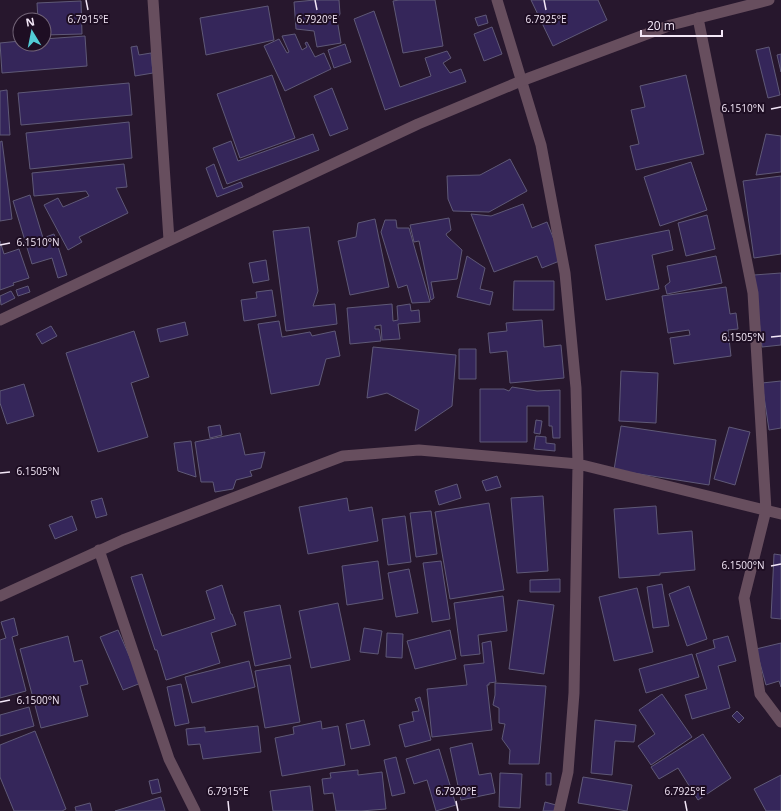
<svg xmlns="http://www.w3.org/2000/svg" width="781" height="811" font-family="'Open Sans',sans-serif">
<style>
.building{fill:#35265a;stroke:#5f5977}
.lines{fill:none;stroke-linecap:round;stroke-linejoin:round}
.minor{stroke:#674e5e;stroke-width:11}
.tertiary{stroke:#674e5e;stroke-width:11}
.ticks{fill:none;stroke:#f3e7f7;stroke-width:1.5}
.ticks-label{font-size:10px;text-anchor:middle;fill:#f3e7f7;stroke:#1e0e23;stroke-width:4;stroke-linejoin:round;paint-order:stroke}
</style>
<rect width="100%" height="100%" fill="#27172d"/>
<path class="building" d="M315,0h24l1,14 -3,5 4,24 -24,4 -3,-16 -18,-2 -2,-27z
M399,0h36l8,46 -40,7 -10,-52z
M531,0h67l9,20 -54,26z
M81,1l1,33 -38,1v-15h-6l-1,-17z
M268,6l6,34 -68,15 -6,-37z
M374,11l26,76 31,-11 -6,-18 22,-7 4,7 -8,5 7,10 11,-4 5,13 -81,28 -31,-91z
M486,15l2,8 -10,3 -3,-8z
M492,27l10,27 -18,7 -10,-27z
M295,34l7,16 5,-3 -2,-4 2,-1 8,15 9,-4 7,16 -46,22 -21,-45 15,-7 8,14 2,-1 -7,-16z
M85,36l2,30 -85,7 -2,-30 20,-2v3h24v-5z
M345,44l6,18 -17,6 -6,-18z
M137,46l2,9 12,-2 2,20 -18,3 -4,-29z
M769,47l11,48 -12,3 -12,-48z
M781,54v18l-4,-17z
M272,75l23,63 -55,20 -23,-64z
M686,75l18,79 -68,16 -6,-24 9,-2 -8,-34 14,-3 -5,-21z
M129,83l3,32 -111,10 -3,-32z
M332,88l16,41 -18,7 -16,-40z
M7,90l3,45h-10v-44z
M129,122l3,36 -102,11 -4,-36z
M313,134l6,16 -92,34 -14,-36 18,-7 7,20z
M766,134l15,2v36l-25,3z
M2,141l10,78 -12,2v-79z
M510,159l17,32 -38,21 -36,-1 -5,-12 -1,-23 33,-1z
M691,162l16,48 -47,16 -16,-49z
M124,164l3,23 -11,1 12,25 -49,24 3,5 -14,8 -24,-45 14,-7 5,9 26,-11 -3,-5 -52,5 -2,-23z
M214,164l9,25 18,-7 2,5 -26,10 -11,-29z
M781,176v78l-27,4 -11,-77z
M30,195l13,43 11,-4 13,41 -9,3 -6,-20 -20,6 -19,-63z
M523,204l9,24 15,-6 15,38 -20,8 -5,-12 -43,16 -23,-58 20,2z
M707,215l8,34 -29,7 -8,-33z
M449,218l2,12 -5,4 1,2 15,14 -5,29 -26,3 3,16 -3,2 -12,-59 -5,1 -4,-17z
M375,219l14,68 -39,8 -12,-54 18,-4 2,-14z
M385,220h11l1,8h12l21,74 -18,1 -5,-18 -9,3 -17,-56z
M309,227l9,64 -5,15 22,-2 2,20 -51,7 -13,-100z
M669,230l4,20 -21,5 7,34 -53,11 -11,-55z
M0,241l4,13 15,-5 10,29 -16,5 1,2 -14,5z
M467,256l18,12 -5,21 13,3 -3,13 -33,-8z
M716,256l6,27 -55,11 -2,-8 5,-4 -3,-16z
M266,260l3,20 -16,3 -4,-20z
M781,273v72l-19,2 -8,-72z
M514,281h40v29h-41z
M28,286l2,6 -12,4 -2,-6z
M726,287l4,27 6,-1 2,16 -10,1 3,26 -57,8 -4,-26 20,-3 -1,-5 -21,3 -6,-37z
M272,290l4,26 -32,5 -3,-21 16,-2 -1,-6z
M11,291l4,7 -14,7 -1,-9z
M392,304l1,17 5,-1 -1,-14 13,-2 1,7 8,-1 1,12 -22,2 2,15 -18,1 -1,-15 -6,1v3h4l2,12 -31,3 -3,-36z
M542,320l2,27 17,-2 3,33 -54,5 -3,-32 -17,2 -2,-20 19,-2 -1,-8z
M279,321l3,16 28,-5 2,4 23,-5 5,25 -14,3 -7,26 -48,9 -13,-70z
M185,322l3,13 -28,7 -3,-13z
M51,326l6,10 -15,8 -6,-10z
M134,331l15,46 -18,6 17,54 -50,15 -32,-99z
M373,347l83,8 -4,51 -37,25 4,-21 -32,-17 -20,5z
M459,349h17v30h-17z
M621,371l37,2 -2,50 -37,-2z
M781,381v47l-12,2 -7,-47z
M24,384l10,32 -27,8 -7,-21v-12z
M512,387l25,4 23,-1v48h-7l-1,-12h-3v-20h-22v36h-47v-53h24l5,2z
M536,420l6,1 -2,13 -6,-1z
M220,425l2,10 -12,3 -2,-11z
M621,426l95,14 -7,45 -95,-15z
M729,427l21,5 -15,53 -21,-6z
M240,433l5,22 20,-3 -4,16 -11,3 2,5 -16,4 -3,9 -18,3 -2,-10h-12l-6,-40z
M536,436l10,1v6l9,1v7l-21,-2z
M191,441l5,36 -18,-6 -4,-28z
M497,476l4,11 -15,4 -4,-10z
M457,484l4,14 -22,7 -4,-14z
M543,496l5,75 -31,2 -6,-75z
M102,498l5,17 -11,3 -5,-17z
M347,498l2,13 23,-4 6,34 -70,13 -9,-47z
M489,503l15,87 -54,9 -15,-87z
M656,506l2,28 34,-3 3,39 -35,3v2l-41,3 -5,-69z
M431,511l6,43 -21,3 -6,-44z
M72,516l5,14 -22,9 -6,-14z
M405,516l6,46 -23,3 -6,-46z
M774,554l7,1v64l-10,-1z
M378,561l5,38 -36,6 -5,-39z
M441,561l9,58 -18,3 -9,-59z
M409,569l9,44 -22,4 -8,-44z
M142,574l20,62 53,-17 -9,-28 16,-6 9,29h1l4,11 -25,8 9,30 -54,17 -9,-30h-2l-24,-73z
M560,579v13h-30v-12z
M662,584l7,42 -16,2 -6,-41z
M689,586l18,53 -20,7 -18,-52z
M637,588l16,64 -39,9 -15,-64z
M503,596l4,35 -29,4 2,19 -19,2 -7,-53z
M518,600l36,5 -10,69 -35,-5z
M338,603l12,57 -39,8 -12,-57z
M280,605l11,53 -36,8 -11,-54z
M14,618l4,17 -6,2 14,54 -26,7v-58l6,-2 -5,-16z
M364,628l18,3 -4,23 -18,-2z
M118,630l23,53 -18,7 -23,-53z
M450,630l6,29 -41,10 -8,-28z
M387,633l16,1 -1,24 -16,-1z
M68,636l6,26 8,-2 6,24 -8,2 8,30 -47,12 -21,-79z
M728,636l8,25 -18,5 12,42 -38,11 -7,-24 22,-6 -11,-35 19,-6 -2,-8z
M491,641l5,41 -7,1v2h-2l5,45 -60,7 -5,-48 40,-4 -3,-20 20,-2 -2,-20z
M781,643v44l-2,-6 -13,4 -10,-36z
M692,654l7,23 -53,16 -7,-24z
M249,661l6,26 -63,16 -7,-26z
M290,665l10,57 -35,6 -10,-57z
M495,683l51,3 -7,78h-30l1,-14 -8,-11 3,-15 -6,-1v-15l-6,-3 2,-10z
M181,684l8,39 -14,3 -8,-39z
M662,694l30,43 -41,28 -13,-19 17,-12 -16,-24z
M420,697l11,43 -26,7 -6,-22 15,-4 -2,-9 7,-1 -4,-12z
M29,707l5,19 -34,10v-21z
M737,711l7,7 -5,5 -7,-7z
M364,720l6,25 -19,4 -5,-25z
M595,720l41,5 -2,17 -19,-1 -3,34 -21,-2z
M321,721l1,8 16,-3 7,39 -63,11 -7,-38 19,-4 -1,-7z
M258,726l3,26 -58,7 -3,-15 -12,1 -2,-16 19,-2v5z
M35,731l31,78 -4,2h-48l-14,-34v-32z
M703,734l28,44 -33,22 -20,-32 -19,11 -8,-12z
M472,743l7,32 12,-2 4,20 -34,7 -11,-52z
M439,749l17,56 -20,6 -9,-31 -13,4 -8,-25z
M396,757l9,36 -13,3 -8,-36z
M358,770v5l24,-3 4,37 -25,2h-25l-3,-18 -9,1 -2,-15 9,-1 -1,-5z
M500,773l22,1 -2,34 -21,-1z
M546,773h5v12h-5z
M781,775v36h-15l-12,-22z
M583,777l49,8 -5,26 -49,-8z
M158,779l3,13 -9,2 -3,-13z
M310,786l3,25h-40l-3,-20z
M161,797l4,14h-50z
M545,802l11,3 -1,6h-12z
M90,803l2,8h-16l-1,-4z"/>
<g class="lines">
<path class="minor" d="M153,0l16,240
M497,0l44,145 24,128 11,115 2,76 -4,229 -6,79 -9,39
M698,18l55,275 13,217 -22,88 16,96 21,28
M99,550l70,209 26,52
M0,596l123,-56 220,-84 76,-6 159,14 203,50"/>
<path class="tertiary" d="M0,320l418,-196 103,-43 150,-56 98,-25"/>
</g>
<path class="ticks" d="M86,0l2,10M315,0l2,10M544,0l2,10M771,109l10,-2M0,245l10,-2M771,337l10,-1M0,473l10,-1M771,566l10,-2M0,702l10,-2M228,801l1,10M456,801l2,10M685,801l2,10"/>
<g class="ticks-label">
<text x="88" y="23">6.7915°E</text>
<text x="317" y="23">6.7920°E</text>
<text x="546" y="23">6.7925°E</text>
<text x="743" y="112">6.1510°N</text>
<text x="38" y="246">6.1510°N</text>
<text x="743" y="341">6.1505°N</text>
<text x="38" y="475">6.1505°N</text>
<text x="743" y="569">6.1500°N</text>
<text x="38" y="704">6.1500°N</text>
<text x="228" y="795">6.7915°E</text>
<text x="456" y="795">6.7920°E</text>
<text x="685" y="795">6.7925°E</text>
</g>
<g transform="translate(32 32) rotate(350)"><circle r="19" fill="#1e0e23" stroke="#736578"/>
<path d="M0-3L7 15L0 10L-7 15Z" fill="#52ccd6"/>
<text y="-6" font-size="11" font-weight="bold" text-anchor="middle" fill="#f3e7f7">N</text>
</g>
<path d="M641 30v6h81v-6" fill="none" stroke="#f3e7f7" stroke-width="2"/>
<text x="647" y="30" font-size="12" fill="#f3e7f7" stroke="#1e0e23" stroke-width="3" paint-order="stroke">20 m</text>
</svg>
